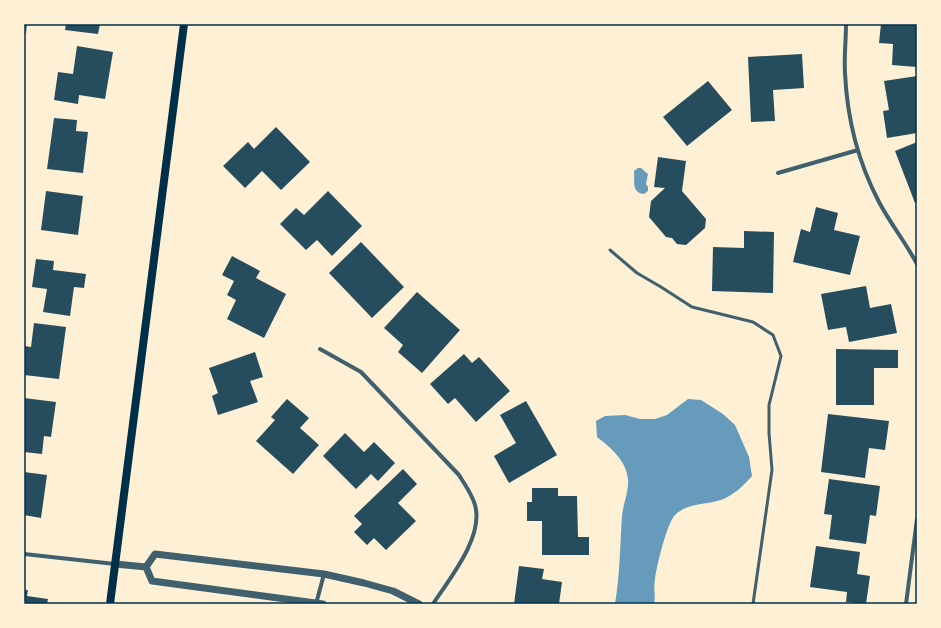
<svg xmlns="http://www.w3.org/2000/svg" width="941" height="628" font-family="Montserrat,sans-serif">
<style>
.water{fill:#669bbc}
.building{fill:#264d5e}
.lines{fill:none;stroke-linecap:round;stroke-linejoin:round}
.service{stroke:#3f606c;stroke-width:3}
.minor{stroke:#3f606c;stroke-width:4}
.tertiary{stroke:#3f606c;stroke-width:7}
.secondary{stroke:#003049;stroke-width:8}
.neatline{fill:none;stroke:#003049;stroke-width:1.5}
</style>
<rect width="100%" height="100%" fill="#fdf0d5"/>
<path class="water" d="M638,168h3l7,6 -2,10 2,3v4l-4,3c-13,-1 -9,-13 -10,-23z
M688,399l13,1 22,14 12,11 14,32 3,19c-9,10 -18,19 -31,24 -16,5 -34,3 -46,15 -8,8 -19,53 -20,65 -2,8 1,16 -1,24h-39c5,-29 5,-59 7,-88 1,-11 7,-26 6,-36 -1,-19 -18,-33 -31,-43l-1,-16 9,-5 20,-1 15,4h15l12,-4z"/>
<path class="building" d="M66,24h34l-2,10 -33,-4z
M881,24h36v43l-25,-2 1,-21 -14,-1z
M77,46l36,6 -8,47 -26,-4 -1,9 -24,-4 4,-28 15,2z
M802,54l2,34 -31,2 2,31 -24,1 -3,-65z
M917,76v57l-30,5 -4,-27 6,-1 -5,-29z
M708,81l24,29 -45,36 -24,-29z
M54,118l23,2 -1,11 12,1 -5,41 -36,-4z
M276,127l34,35 -29,28 -19,-19 -17,17 -22,-22 25,-24 6,7z
M917,142v60l-2,1 -20,-52z
M658,157l28,4 -4,30 24,28 -1,9 -19,17 -9,-1 -5,-6 -6,-1 -17,-20 2,-16 14,-13 -11,-1z
M46,191l37,5 -5,39 -37,-5z
M328,191l34,35 -30,30 -15,-16 -11,10 -26,-26 16,-16 8,7z
M816,207l22,6 -4,17 26,6 -10,39 -57,-13 8,-33 9,3z
M744,231l30,1 -1,61 -61,-2 1,-44 31,1z
M361,242l43,45 -32,31 -43,-45z
M232,256l28,15 -4,7 30,16 -22,44 -37,-19 9,-19 -9,-5 7,-14 -12,-6z
M36,259l18,2 -1,9 33,4 -2,14 -10,-1 -4,29 -27,-4 4,-23 -15,-2z
M866,286l4,22 21,-4 6,29 -48,9 -3,-15 -18,3 -7,-36z
M417,292l43,38 -38,43 -24,-21 5,-7 -19,-17z
M34,323l32,4 -7,52 -35,-4v-29l7,1z
M836,349l62,1v18h-24v37h-38z
M255,352l8,25 -13,4 8,21 -40,13 -6,-19 6,-3 -9,-25z
M464,354l8,9 7,-6 31,34 -34,31 -21,-24 -7,6 -18,-20z
M24,398l32,4 -5,35 -7,-1 -2,18 -18,-2z
M287,399l22,19 -9,10 19,17 -26,29 -37,-33 19,-21 -4,-3z
M526,401l31,54 -48,28 -15,-27 22,-13 -16,-28z
M828,414l61,7 -4,29 -16,-2 -4,30 -44,-6z
M345,433l19,19 10,-10 21,21 -17,18 -7,-7 -15,15 -33,-33z
M403,469l14,15 -19,19 18,18 -30,29 -12,-12 -7,7 -13,-13 8,-8 -8,-8z
M24,472l23,3 -6,43 -17,-3z
M829,479l51,7 -4,30 -6,-1 -4,29 -37,-5 3,-24 -8,-1z
M532,488h26v8h19l1,41h11v18h-47v-34h-15v-19h5z
M816,546l44,6 -3,22 13,2 -4,28 -20,-2 1,-10 -37,-5z
M519,566l25,3 -2,10 20,3 -3,22h-45z
M24,590h4l-1,6 21,3 -1,5h-23z"/>
<g class="lines">
<path class="service" d="M610,250l27,23 24,14 31,20 61,15 20,13 8,21 -12,49v28l3,37 -19,134"/>
<path class="minor" d="M846,24c0,16 -2,33 -1,49 2,44 13,89 34,129 11,21 27,41 38,62
M24,33l1,-9
M778,173l80,-23
M320,349l41,23 98,103c6,10 13,19 16,30 9,32 -25,73 -42,99
M24,554l91,10
M316,604l8,-30
M906,604l11,-85"/>
<path class="tertiary" d="M115,564l31,3
M323,604l-171,-23 -6,-14 9,-13 169,20 40,9 29,8 26,13"/>
<path class="secondary" d="M110,604l74,-580"/>
</g>
<rect width="941" height="628" fill="none" stroke="#fdf0d5" stroke-width="50"/>
<rect x="25" y="25" width="891" height="578" class="neatline"/>
</svg>
